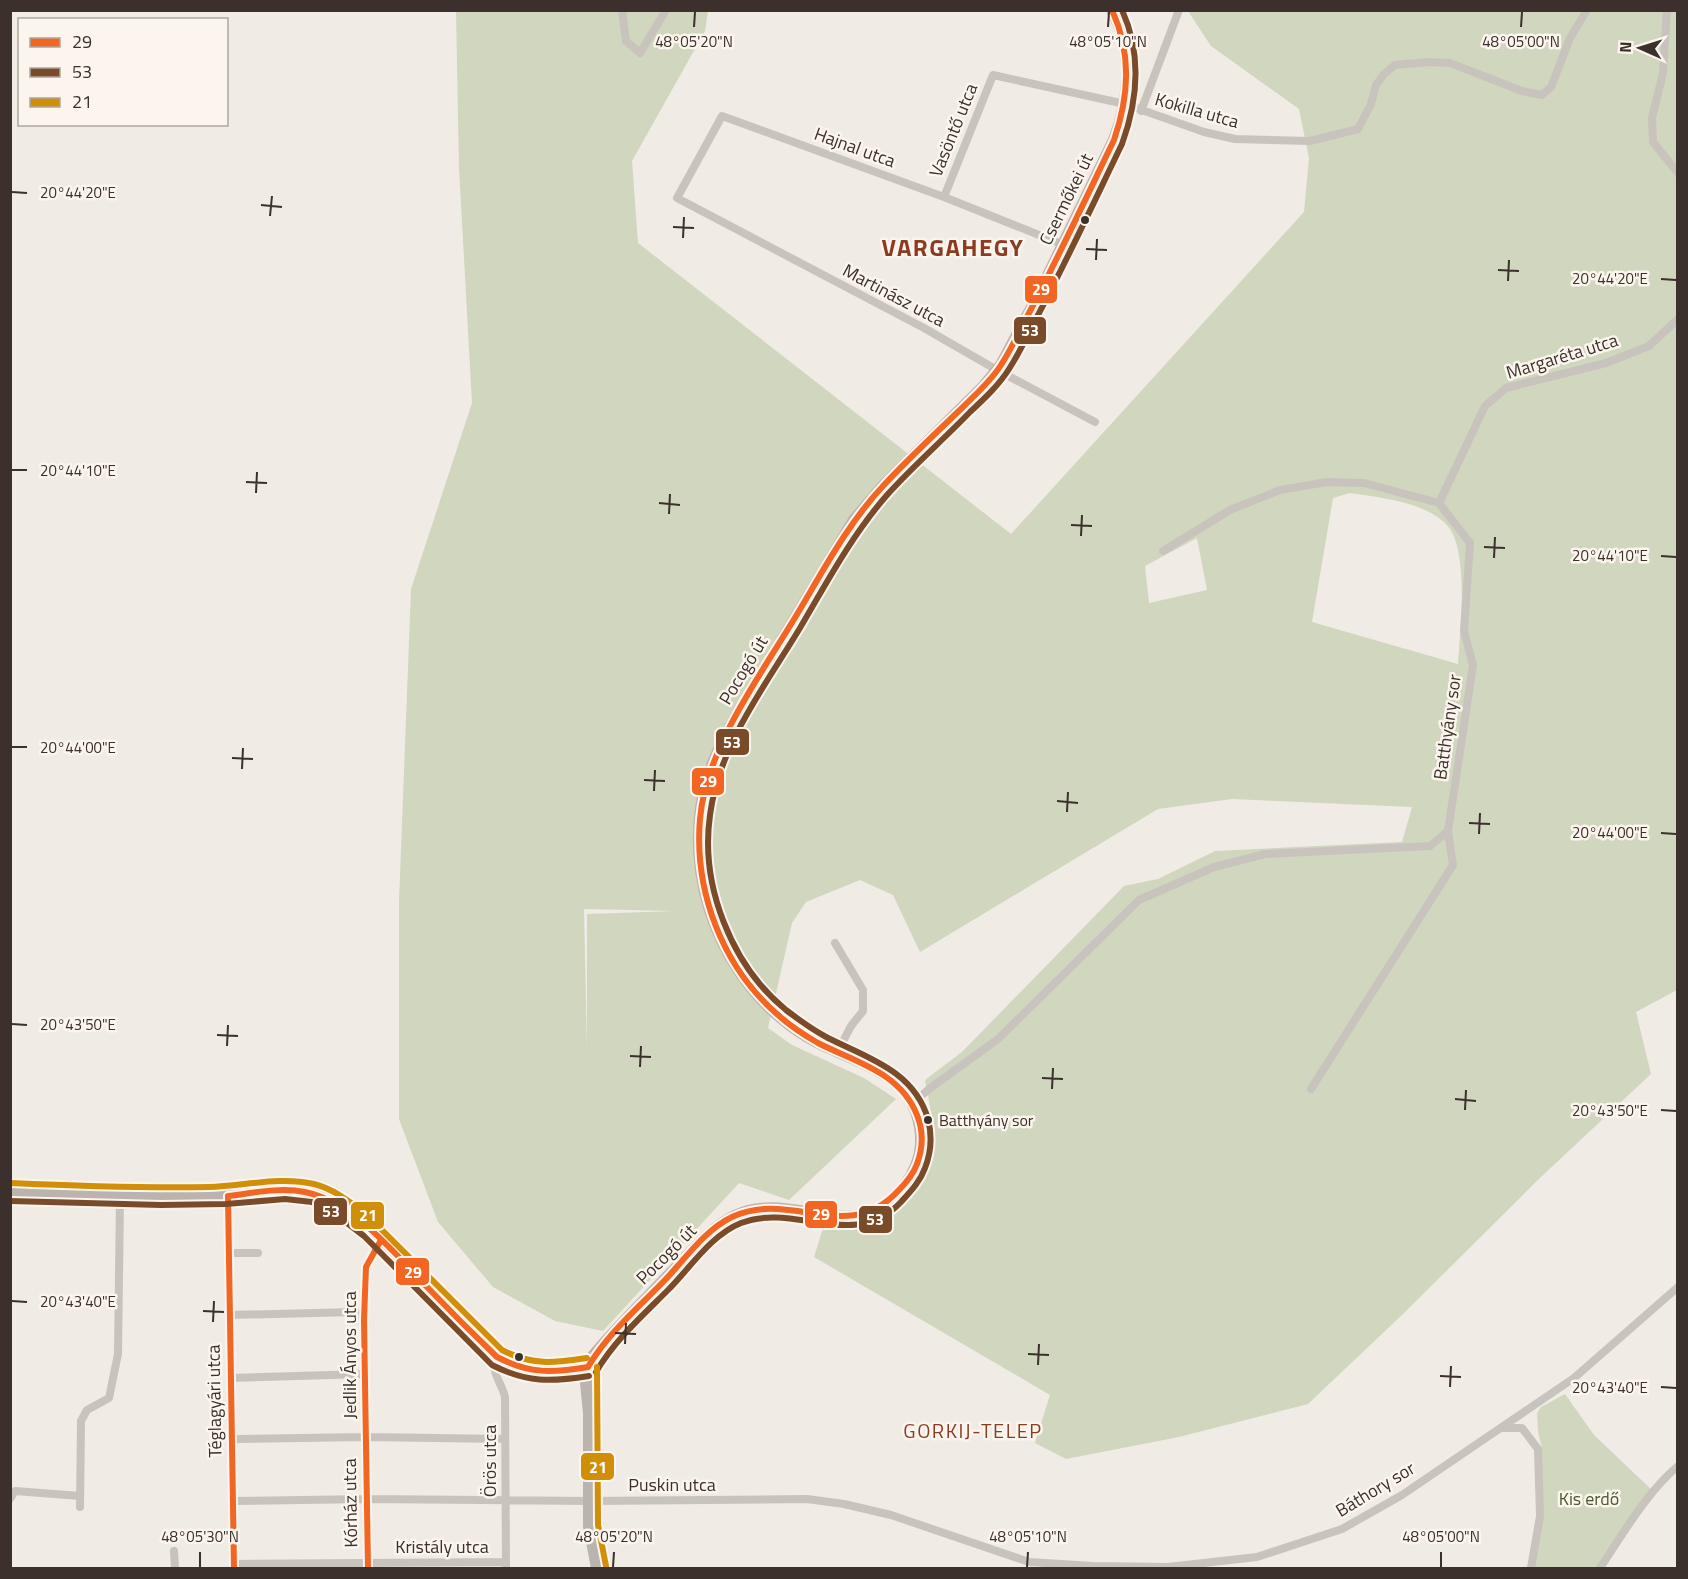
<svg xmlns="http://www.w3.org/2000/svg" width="1688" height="1579" font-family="'Titillium Web',sans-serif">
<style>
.green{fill:#d1d6bf;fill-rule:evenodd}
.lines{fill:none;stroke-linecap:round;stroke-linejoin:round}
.street{stroke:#c9c3be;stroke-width:8}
.secondary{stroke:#bab3ae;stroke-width:12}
.bus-1-casing{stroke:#fbf5ee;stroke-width:10}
.bus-2-casing{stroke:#fbf5ee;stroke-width:10}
.bus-3-casing{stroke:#fbf5ee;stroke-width:10}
.bus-1{stroke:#f26522;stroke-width:6}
.bus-2{stroke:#7a4b2a;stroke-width:6}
.bus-3{stroke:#d18e09;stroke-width:6}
.ticks{fill:none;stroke:#3b302b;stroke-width:2}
.bus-dot{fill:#3b302b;stroke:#fbf5ee;stroke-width:2}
.labels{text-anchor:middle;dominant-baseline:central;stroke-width:5;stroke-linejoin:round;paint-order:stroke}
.bus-label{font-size:16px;fill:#3b302b;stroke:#fbf5ee;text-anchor:start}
.street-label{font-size:18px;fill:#3b302b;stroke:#fbf5ee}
.park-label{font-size:18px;fill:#4a5a2e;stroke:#fbf5ee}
.neighbourhood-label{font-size:20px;letter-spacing:1.5px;fill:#8c3b22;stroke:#fbf5ee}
.district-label{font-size:24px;font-weight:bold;letter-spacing:1.5px;fill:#8c3b22;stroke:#fbf5ee}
.ticks-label{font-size:15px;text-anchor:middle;fill:#3b302b;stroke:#fbf5ee;stroke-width:5;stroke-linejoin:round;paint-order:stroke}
.line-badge{stroke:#fbf5ee;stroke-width:2}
.badge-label{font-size:16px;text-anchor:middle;font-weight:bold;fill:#fff}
</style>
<rect width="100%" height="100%" fill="#f0ebe5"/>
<path class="green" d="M456,11h252l-3,20 -73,130 6,82 373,291 293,-322 5,-54 -10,-49 -88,-63 -23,-35h489v979l-41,22 15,62 -109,102 -138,137 -96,91 -129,33 -113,22 -31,-16 15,-48 -236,-138 10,-32 17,-4h30l29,-20 22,-25 10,-45 -2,-25 -5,-26 37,-28 162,-166 34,-7 57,-28 187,-9 10,-35 -180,-8 -74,10 -238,143 -27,-57 -33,-15 -54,22 -14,21 -24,105 24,17 72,33 32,21 -107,101 -50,-17 -136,148 -48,-10 -62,-34 -55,-65 -39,-103v-218l12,-312 61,-186 -13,-235zM1350,493c29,4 74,9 96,31 24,24 14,107 12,140l-146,-42 21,-124zM1197,538l10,52 -58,13 -4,-37zM584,909l91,2 -88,3v137z
M1565,1394l29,41 60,57 -54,76h-69l9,-52 2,-68 -4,-16 -1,-19 4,-6z"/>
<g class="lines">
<path class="street" d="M622,10l4,31 14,12 26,-43
M1667,10l-4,63 -11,45 1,24 25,31
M1141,111l38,-101
M944,197l49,-122 132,29 79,28 31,7 75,2 48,-12 13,-25 5,-19 8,-11 11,-9 34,-3 21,1 72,28 20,4 9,-8 19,-49 17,-28
M1064,245l-120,-48 -222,-81 -45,82 247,130 73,42 98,52
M1439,503l46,-97 21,-18 100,-25 43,-17 29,-27
M835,943l28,47v21l-12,15 -14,27
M1311,1089l142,-224 -5,-34
M913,1103l16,-14 69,-50 141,-139 75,-33 51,-13 165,-8 18,-15 25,-166 -9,-34 6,-88 -31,-40 -75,-20 -37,-1 -47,8 -50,20 -67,41
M228,1196l6,372
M229,1253h29
M229,1315l127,-3 8,8
M497,1357c-7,17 4,23 8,40l1,171
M230,1378l135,-4
M1501,1428h21l16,21 2,67 -9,52
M232,1439l134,-2 139,2
M10,1499l5,-8 65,5
M233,1501l134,-2 223,2 217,-2 37,5 47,11 138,47 64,4 75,1 89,-10 85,-28 60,-34 172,-117 104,-91
M80,1507l1,-86 6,-11 22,-12 9,-44 2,-157
M174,1551l1,17
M234,1564l271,-2
M368,1568l-4,-248 2,-53 15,-27
M1600,1568c23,-34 46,-75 78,-102"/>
<path class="secondary" d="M10,1192c67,3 134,5 201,4 37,0 82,-16 117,3 29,14 56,45 79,68 30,30 59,61 90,90 35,20 52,16 91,10
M597,1568l-8,-42v-113l-3,-30 2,-16 5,-11c24,-29 52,-56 78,-83 19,-19 39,-45 64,-57 56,-28 123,34 168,-28 10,-13 17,-26 18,-43 1,-22 -6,-45 -23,-60 -25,-23 -63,-31 -92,-49 -84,-52 -126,-161 -99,-256 5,-17 13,-33 20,-48l127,-212 29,-34 100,-99 18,-22 38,-71 75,-154c16,-41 20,-90 -2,-130"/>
<defs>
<path id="bus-1" d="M228,1196c25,-3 52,-9 77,-4 49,10 91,63 124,97 22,23 45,46 68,68 33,17 55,16 91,10
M228,1196l6,372
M588,1367c20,-34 50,-59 77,-87 21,-22 40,-50 67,-63 59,-28 115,29 166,-26 8,-8 15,-16 19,-27 6,-16 6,-34 0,-49 -17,-43 -62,-53 -99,-72 -14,-8 -29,-18 -41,-29 -55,-48 -83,-123 -77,-195 6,-71 60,-143 96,-203 27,-45 52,-93 88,-131 25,-27 52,-52 78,-77 14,-14 29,-27 39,-43 11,-17 19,-35 28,-52 30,-57 57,-115 85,-173 15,-44 18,-86 -2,-130
M368,1568l-4,-248 2,-53 15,-27"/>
<path id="bus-2" d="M10,1201l151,4 65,-1 59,-5 27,3 22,11 30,23 128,129c35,18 59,17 97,11
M596,1372c19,-32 46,-56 72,-82 22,-22 43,-55 73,-67 54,-21 113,29 160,-21 9,-10 19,-20 24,-34 6,-15 7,-33 3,-49 -14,-48 -60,-61 -100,-81 -15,-8 -29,-18 -42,-28 -55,-45 -86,-125 -76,-195 9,-70 55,-129 90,-187 27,-46 52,-93 87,-133 26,-29 56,-55 83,-83 14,-13 29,-27 39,-43 11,-17 19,-35 28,-52 30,-57 57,-115 85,-173 16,-44 20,-90 0,-134"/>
<path id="bus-3" d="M10,1183c66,3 133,5 199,4 35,-1 70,-11 105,-3 20,5 36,18 52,30l136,136c31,16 51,13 85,8
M597,1367l1,158 8,41"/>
</defs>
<use href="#bus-1" class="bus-1-casing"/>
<use href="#bus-2" class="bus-2-casing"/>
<use href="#bus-3" class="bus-3-casing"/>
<use href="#bus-1" class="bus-1"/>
<use href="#bus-2" class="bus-2"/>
<use href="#bus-3" class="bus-3"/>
</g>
<path class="ticks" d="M694,27l1,-15M1108,27l1,-15M1521,27l1,-15M12,192l15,1M261,205l21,2M270,216l2,-20M673,227l21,1M683,238l1,-21M1086,249l21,1M1096,260l1,-21M1498,270l21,1M1661,279l15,1M1508,281l1,-21M12,470h15M246,482l21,1M256,493l1,-21M659,503l21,2M669,514l1,-20M1071,525l21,1M1081,536l1,-21M1484,547l21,1M1661,556l15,1M1494,558l1,-21M12,747h15M232,758l21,1M242,769l1,-21M644,780l21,1M654,791l1,-21M1057,801l21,2M1067,812l1,-20M1469,823l21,1M1661,833l15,1M1479,834l1,-21M12,1024l15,1M217,1035l21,1M227,1046l1,-21M630,1056l21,1M640,1067l1,-21M1042,1078l21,1M1052,1089l1,-21M1455,1099l21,2M1465,1110l1,-20M1661,1110l15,1M12,1301l15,1M203,1311l21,1M213,1322l1,-21M615,1333l21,1M625,1344l1,-21M1028,1354l21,1M1038,1365l1,-21M1440,1376l21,1M1450,1387l1,-21M1661,1387l15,1M200,1567v-15M613,1567l1,-15M1027,1567l1,-15M1441,1567v-15"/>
<g class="bus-dot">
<circle cx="1085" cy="220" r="5"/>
<circle cx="928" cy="1120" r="5"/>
<circle cx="519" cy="1357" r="5"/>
</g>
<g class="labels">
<g class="bus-label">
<text x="939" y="1120">Batthyány sor</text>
</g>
<g class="street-label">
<text transform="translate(1197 110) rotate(16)">Kokilla utca</text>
<text transform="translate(953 130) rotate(-68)">Vasöntő utca</text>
<text transform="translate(855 147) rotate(20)">Hajnal utca</text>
<text transform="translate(1066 199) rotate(-64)">Csermőkei út</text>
<text transform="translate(894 295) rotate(28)">Martinász utca</text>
<text transform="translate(1562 356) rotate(-17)">Margaréta utca</text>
<text transform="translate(743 670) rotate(-59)">Pocogó út</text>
<text transform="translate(1447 727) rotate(-82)">Batthyány sor</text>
<text transform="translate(666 1254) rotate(-45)">Pocogó út</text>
<text transform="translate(349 1355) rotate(-90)">Jedlik Ányos utca</text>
<text transform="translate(214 1401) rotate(-91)">Téglagyári utca</text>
<text transform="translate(489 1461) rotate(-90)">Örös utca</text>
<text x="672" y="1484">Puskin utca</text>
<text transform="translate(1375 1489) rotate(-31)">Báthory sor</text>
<text transform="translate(350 1503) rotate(-91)">Kórház utca</text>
<text x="442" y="1546">Kristály utca</text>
</g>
<g class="park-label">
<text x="1589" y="1498">Kis erdő</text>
</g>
<g class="neighbourhood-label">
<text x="973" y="1430">GORKIJ-TELEP</text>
</g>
<g class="district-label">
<text x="953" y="247">VARGAHEGY</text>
</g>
</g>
<g class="ticks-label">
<text x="694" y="47">48°05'20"N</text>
<text x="1108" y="47">48°05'10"N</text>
<text x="1521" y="47">48°05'00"N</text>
<text x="78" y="198">20°44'20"E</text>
<text x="1610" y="284">20°44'20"E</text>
<text x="78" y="476">20°44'10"E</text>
<text x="1610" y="561">20°44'10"E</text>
<text x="78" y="753">20°44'00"E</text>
<text x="1610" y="838">20°44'00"E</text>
<text x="78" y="1030">20°43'50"E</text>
<text x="1610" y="1116">20°43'50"E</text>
<text x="78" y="1307">20°43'40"E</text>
<text x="1610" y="1393">20°43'40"E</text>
<text x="200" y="1542">48°05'30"N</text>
<text x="614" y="1542">48°05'20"N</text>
<text x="1028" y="1542">48°05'10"N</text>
<text x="1441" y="1542">48°05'00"N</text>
</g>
<g class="line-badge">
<rect x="1024" y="275" width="34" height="29" rx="6" fill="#f26522"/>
<rect x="1013" y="316" width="34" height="29" rx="6" fill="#7a4b2a"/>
<rect x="715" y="728" width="35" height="28" rx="6" fill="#7a4b2a"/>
<rect x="691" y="767" width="34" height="29" rx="6" fill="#f26522"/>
<rect x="313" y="1197" width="35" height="29" rx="6" fill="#7a4b2a"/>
<rect x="804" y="1200" width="34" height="29" rx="6" fill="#f26522"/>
<rect x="350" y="1201" width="35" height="29" rx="6" fill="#d18e09"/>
<rect x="858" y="1205" width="35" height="29" rx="6" fill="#7a4b2a"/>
<rect x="395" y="1257" width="35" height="29" rx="6" fill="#f26522"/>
<rect x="580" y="1452" width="35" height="29" rx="6" fill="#d18e09"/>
</g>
<g class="badge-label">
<text x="1041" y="295">29</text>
<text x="1030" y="336">53</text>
<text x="732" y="748">53</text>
<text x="708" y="787">29</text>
<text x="331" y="1217">53</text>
<text x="821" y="1220">29</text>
<text x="368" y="1221">21</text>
<text x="875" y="1225">53</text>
<text x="413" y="1278">29</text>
<text x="598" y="1473">21</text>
</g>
<rect width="1688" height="1579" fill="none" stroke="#3b302b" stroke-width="24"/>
<rect x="18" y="18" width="210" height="108" fill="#fbf5ee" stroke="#aea6a0" stroke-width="1.5"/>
<rect x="30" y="38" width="30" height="9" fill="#f26522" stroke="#aea6a0" stroke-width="1.5"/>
<text x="72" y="48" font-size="18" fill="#3b302b">29</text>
<rect x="30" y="68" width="30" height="9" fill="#7a4b2a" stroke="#aea6a0" stroke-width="1.5"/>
<text x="72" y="78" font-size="18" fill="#3b302b">53</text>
<rect x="30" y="98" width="30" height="9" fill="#d18e09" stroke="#aea6a0" stroke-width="1.5"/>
<text x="72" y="108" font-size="18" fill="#3b302b">21</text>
<g transform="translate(1640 48) rotate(273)" stroke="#fbf5ee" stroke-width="4.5" paint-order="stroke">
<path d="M0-4.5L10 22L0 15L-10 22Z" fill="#3b302b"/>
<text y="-9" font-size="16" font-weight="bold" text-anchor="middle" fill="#3b302b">N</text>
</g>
</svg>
